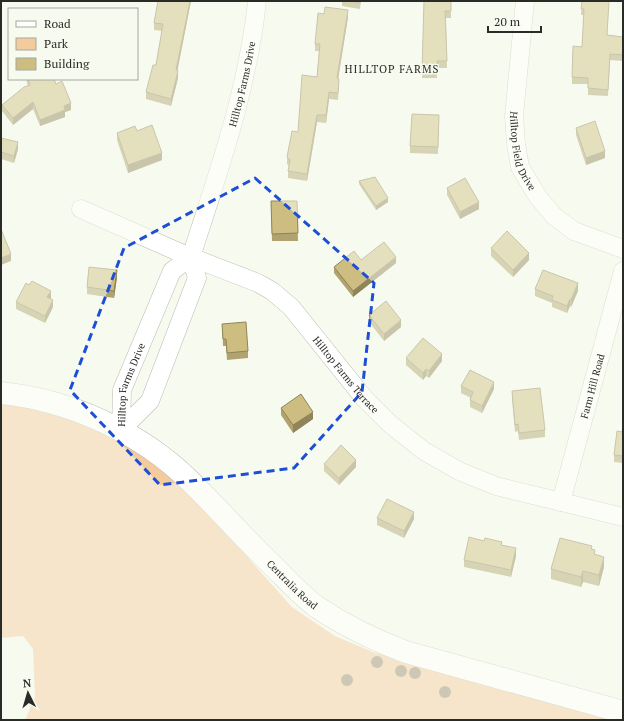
<svg xmlns="http://www.w3.org/2000/svg" width="624" height="721" font-family="'PT Serif',serif">
<style>
.green{fill:#f4cb9d}
.lines{fill:none;stroke-linecap:round;stroke-linejoin:round}
.street-casing{stroke:#b9bcb0;stroke-width:19}
.secondary-casing{stroke:#b9bcb0;stroke-width:23}
.street{stroke:#fff;stroke-width:18}
.secondary{stroke:#fff;stroke-width:22}
.tree{fill:#998b6f}
.wall{fill:#b0a36f}
.shaded-wall{fill:#90845a}
.building{fill:#cdbd81;stroke:#90845a}
.marked{fill:none;stroke:#1d4ed8;stroke-width:3;stroke-dasharray:8 5;stroke-linejoin:round}
.labels{text-anchor:middle;dominant-baseline:central;stroke-width:3;stroke-linejoin:round;paint-order:stroke}
.street-label{font-size:10px;fill:#292b26;stroke:#f7fbef}
.neighbourhood-label{font-size:11px;letter-spacing:1px;fill:#292b26;stroke:#f7fbef}
</style>
<rect width="100%" height="100%" fill="#f7fbef"/>
<path class="green" d="M1,402l41,5 63,22 53,35 43,41 91,102 43,29 38,16 250,68h-598l10,-23 -2,-48 -10,-13 -22,2z"/>
<g class="lines">
<defs>
<g id="street">
<path id="s1" d="M525,1l-11,115 2,28 4,23 18,30 16,19 20,15 49,18"/>
<path id="s2" d="M81,209l102,45 75,29 14,8 19,16 73,91 26,26 34,27 35,20 37,15 127,31"/>
<path id="s3" d="M121,430l29,-29 47,-123 -6,-21c27,-84 57,-168 66,-256"/>
<path id="s4" d="M121,430l1,-40 50,-119 19,-14"/>
<path id="s5" d="M561,502l62,-231"/>
</g>
<g id="secondary">
<path id="s6" d="M1,393c69,7 139,39 189,88 27,26 51,54 78,80 16,15 31,33 49,46 28,19 57,33 89,45l217,60"/>
</g>
</defs>
<use href="#street" class="street-casing"/>
<use href="#secondary" class="secondary-casing"/>
<use href="#street" class="street"/>
<use href="#secondary" class="secondary"/>
</g>
<g class="tree">
<circle cx="377" cy="662" r="6"/>
<circle cx="401" cy="671" r="6"/>
<circle cx="415" cy="673" r="6"/>
<circle cx="347" cy="680" r="6"/>
<circle cx="445" cy="692" r="6"/>
</g>
<path class="wall" d="M158,1h33l-14,70 1,7 -7,28 -25,-7v-7l10,-27 6,-34 -8,-1v-7z
M342,1h19l-1,8 -18,-3z
M424,1h27v17h-5l1,50h-10v10h-15z
M582,1l26,34 15,2v24l-13,-1 -2,36 -20,-1v-11h-16v-7l10,-30 2,-32h-3z
M348,17l-10,62 1,7 -1,14 -9,-1 -3,24 -9,-1 -10,59 -19,-3v-7l1,-5 -2,-2v-7l11,-25 19,-55 2,-26h-4v-7z
M26,79h28l2,5 15,26 -6,2v5l-25,9 -7,-17 -20,16 -11,-14v-6l26,-19z
M439,122l-1,32 -28,-1v-7z
M576,128l29,30 -19,7 -10,-30z
M137,131l25,29 -34,13 -11,-33v-7z
M1,138l17,11 -4,14 -13,-4z
M359,181l29,21 -12,8 -17,-26z
M447,188l32,21 -19,10 -13,-24z
M271,201h26l1,40h-26z
M491,248l38,12 -16,17 -22,-21z
M361,260l35,3 -43,34 -19,-24v-6z
M117,277l-3,21 -27,-4v-7z
M535,289l43,2 -7,16 -1,-1 -3,7 -15,-6v-4l-17,-7z
M51,298l2,9 -8,16 -29,-14v-7z
M369,315l32,12 -17,14 -15,-19z
M222,324l26,27v7l-21,2 -1,-14h-3z
M406,358l36,3 -13,17 -3,-2 -3,4 -17,-15z
M461,386l33,3 -12,24 -12,-6v-7l1,-2 -10,-5z
M512,391l33,39v7l-26,3 -1,-9 -3,1 -3,-33z
M281,408l32,11 -20,14 -12,-18z
M623,425v38l-9,-1v-7l8,-23z
M324,464l32,3 -17,18 -15,-14z
M377,518l37,1 -10,19 -27,-13z
M484,541l18,4 14,11 -5,21 -47,-10v-7z
M592,550l12,17 -5,19 -16,-4 -2,5 -30,-8v-10z"/>
<path class="shaded-wall" d="M190,1h1l-15,77v-8z
M348,10v7l-11,69v-8z
M178,71v7l-7,28v-7z
M329,92v7l-3,24v-8z
M33,102v7l-20,16v-7z
M71,103v7l-6,2v5l-25,9v-6l24,-14z
M317,115v7l-10,59v-7z
M18,142v7l-4,14v-7z
M605,151v7l-19,7v-7z
M162,153v7l-34,13v-8z
M388,198v4l-12,8v-4z
M479,202v7l-19,10v-7z
M529,253v7l-16,17v-7z
M11,254v7l-10,4v-7z
M396,257v6l-43,34v-6z
M117,270v7l-3,21v-7z
M578,283v8l-7,16v-7z
M51,291v7l-4,6v-7z
M570,299v7l-3,7v-7z
M53,300v7l-8,16v-7z
M401,320v7l-17,14v-7z
M442,354v7l-13,17v-7z
M426,369v7l-3,4v-7z
M494,382v7l-12,24v-7z
M313,412v7l-20,14v-8z
M356,460v7l-17,18v-7z
M414,512v7l-10,19v-7z
M516,548v8l-5,21v-7z
M604,557v10l-5,19v-11z
M583,571v11l-2,5v-10z"/>
<path class="building" d="M158,1h32l-14,69 2,1 -7,28 -25,-7 7,-27h3l7,-41 -9,-1z
M349,1h11v2z
M424,1h27v10h-6l2,50h-10v10h-15z
M582,1h27l-2,34 16,2v18l-13,-1 -2,36 -20,-2v-10l-16,-1 1,-31 9,1 2,-38h-3z
M325,7l23,3 -11,68 2,1 -1,14 -9,-1 -3,23h-9l-10,59 -19,-3 2,-11 -3,-3 5,-26 6,1 4,-57 15,2 3,-33h-5l3,-31 6,1z
M28,79h26l2,5 6,-3 9,22 -7,3 1,4 -25,10 -7,-18 -20,16 -11,-13 22,-18 6,-2z
M412,114l27,1 -1,32 -28,-1z
M595,121l10,30 -19,7 -10,-30z
M152,125l10,28 -34,12 -11,-32 18,-7 2,5z
M1,138l17,4 -4,14 -13,-4z
M375,177l13,21 -12,8 -17,-25z
M465,178l14,24 -19,10 -13,-24z
M271,201h26l1,32 -26,1z
M1,229l10,25 -10,4z
M507,231l22,22 -16,17 -22,-22z
M384,242l12,15 -43,34 -19,-24 20,-16 7,9z
M89,267l28,3 -3,21 -27,-4z
M543,270l35,13 -7,17 -1,-1 -3,7 -15,-6 1,-4 -18,-7z
M32,281l19,10 -4,6 6,3 -8,16 -29,-14 10,-19 3,2z
M386,301l15,19 -17,14 -15,-19z
M246,322l2,29 -21,2 -1,-14h-3l-1,-15z
M423,338l19,16 -13,17 -3,-2 -3,4 -17,-15z
M470,370l24,12 -12,24 -12,-6 3,-8 -12,-6z
M540,388l5,42 -26,3 -1,-9 -3,1 -3,-34z
M301,394l12,18 -20,13 -12,-17z
M623,425v31l-9,-1 3,-24 5,1z
M341,445l15,15 -17,18 -15,-14z
M387,499l27,13 -10,19 -27,-13z
M469,537l15,4 1,-3 17,4 -1,3 15,3 -5,22 -47,-10z
M560,538l32,8 -1,3 4,1 -1,4 10,3 -5,18 -16,-4 -2,6 -30,-8z"/>
<path d="M0 0H624V721H0ZM255,178l119,105 -12,109 -68,76 -134,17 -90,-95 54,-142z" fill="#f7fbef" fill-opacity=".55" fill-rule="evenodd"/>
<path class="marked" d="M255,178l119,105 -12,109 -68,76 -134,17 -90,-95 54,-142z"/>
<g class="labels">
<g class="street-label">
<text stroke="none"><textPath href="#s3" startOffset="375">Hilltop Farms Drive</textPath></text>
<text stroke="none"><textPath href="#s1" startOffset="152">Hilltop Field Drive</textPath></text>
<text stroke="none"><textPath href="#s2" startOffset="320">Hilltop Farms Terrace</textPath></text>
<text stroke="none"><textPath href="#s4" startOffset="47">Hilltop Farms Drive</textPath></text>
<text stroke="none"><textPath href="#s5" startOffset="120">Farm Hill Road</textPath></text>
<text stroke="none"><textPath href="#s6" startOffset="358">Centralia Road</textPath></text>
</g>
<g class="neighbourhood-label">
<text x="392" y="69">HILLTOP FARMS</text>
</g>
</g>
<rect width="624" height="721" fill="none" stroke="#292b26" stroke-width="4"/>
<rect x="8" y="8" width="130" height="72" fill="#f7fbef" stroke="#a5a89f"/>
<rect x="16" y="21" width="20" height="6" fill="#ffffff" stroke="#a5a89f"/>
<text x="44" y="28" font-size="12" fill="#292b26">Road</text>
<rect x="16" y="38" width="20" height="12" fill="#f4cb9d" stroke="#a5a89f"/>
<text x="44" y="48" font-size="12" fill="#292b26">Park</text>
<rect x="16" y="58" width="20" height="12" fill="#cdbd81" stroke="#a5a89f"/>
<text x="44" y="68" font-size="12" fill="#292b26">Building</text>
<g transform="translate(28 693) rotate(355)" stroke="#f7fbef" stroke-width="3" paint-order="stroke">
<path d="M0-3L7 15L0 10L-7 15Z" fill="#292b26"/>
<text y="-6" font-size="11" font-weight="bold" text-anchor="middle" fill="#292b26">N</text>
</g>
<path d="M488 26v6h53v-6" fill="none" stroke="#292b26" stroke-width="2"/>
<text x="494" y="26" font-size="12" fill="#292b26" stroke="#f7fbef" stroke-width="3" paint-order="stroke">20 m</text>
</svg>
